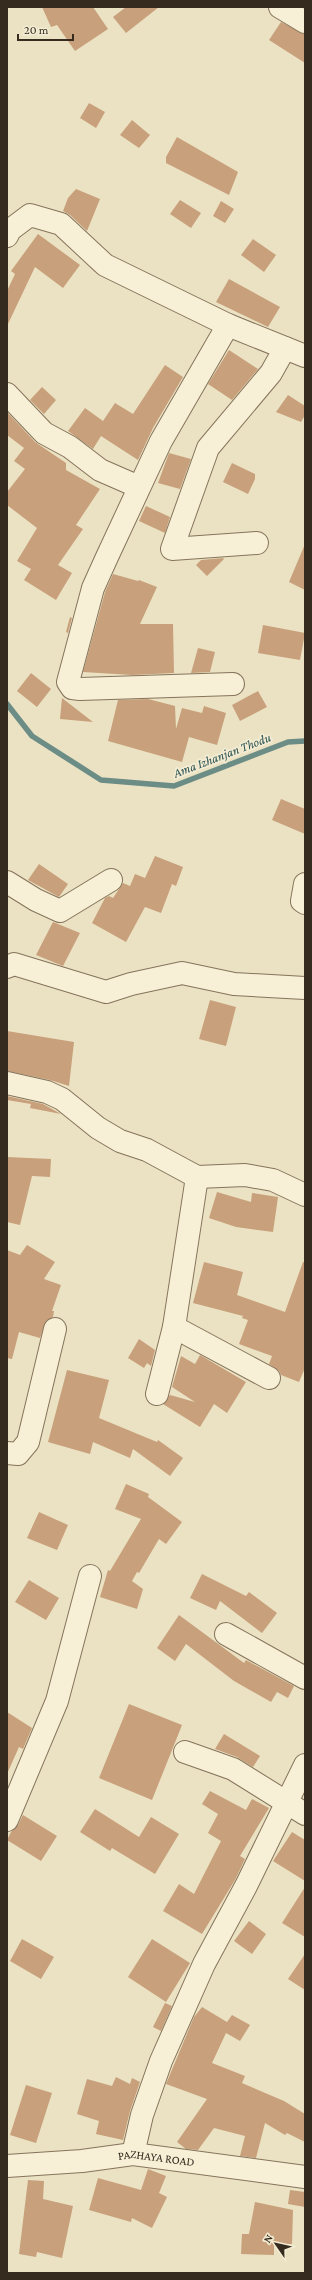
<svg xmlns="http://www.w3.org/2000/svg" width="312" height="2280" font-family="'Crimson Pro',serif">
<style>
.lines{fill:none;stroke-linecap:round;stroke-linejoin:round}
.stream{stroke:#6c8c86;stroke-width:5.5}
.building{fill:#c8a07b}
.minor-casing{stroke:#85745b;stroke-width:24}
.minor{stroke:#f7efd6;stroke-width:22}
.labels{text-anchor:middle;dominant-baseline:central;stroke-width:3.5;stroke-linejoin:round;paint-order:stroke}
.street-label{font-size:12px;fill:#352b1e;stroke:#f3ecd2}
.water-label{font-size:13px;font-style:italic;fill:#2e5454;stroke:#f3ecd2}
</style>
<rect width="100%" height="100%" fill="#ebe2c3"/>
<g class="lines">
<path class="stream" d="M7,704l25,32 69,44 73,6 114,-44 17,-1"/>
</g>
<path class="building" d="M42,7h51l15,22 -33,22 -18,-26 -6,2z
M126,7h33l-33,26 -13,-16z
M281,22l24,12v29l-36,-23z
M89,103l16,9 -9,16 -16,-10z
M132,120l18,15 -11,13 -19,-13z
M177,137l61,35 -9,23 -63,-32v-6z
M76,189l24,10 -13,32 -17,-16 -7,-4 5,-13z
M180,200l21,13 -10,15 -21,-14z
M221,201l13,8 -9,14 -12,-7z
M38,234l42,31 -17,23 -28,-21 -28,59v-35l8,-17 -4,-3z
M253,239l23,16 -12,17 -23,-17z
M229,279l51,28 -12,20 -52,-25z
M229,350l29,19 -26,31 -24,-16z
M165,365l18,12 -30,51 -15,32 -37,-24 -8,13 -25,-18 17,-23 18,13 12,-18 18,11z
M42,387l14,13 -12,14 -14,-14z
M288,395l17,11v9l-4,7 -25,-10z
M7,412l28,30 31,21v7l34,19 -24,36 7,4 -25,36 14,8 -16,27 -32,-20 7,-11 -14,-8 20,-33 -30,-23v-13l18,-23 -11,-8 10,-13 -17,-13z
M169,453l22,6 -11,30 -22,-6z
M232,463l23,11v5l-7,15 -25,-12z
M146,506l24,11 -5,16 -26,-12z
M305,544v46l-16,-8z
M223,558l1,1 -17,17 -11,-11 5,-5z
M113,574l25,7 1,-1 18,7 -17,37h33l1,49 -42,2 -49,-3 22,-80z
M70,617l2,1 -4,15 -2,-1z
M263,625l42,8 -5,27 -42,-7z
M198,648l17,4 -5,20 -19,1z
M31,673l20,16 -14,18 -20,-16z
M258,691l9,16 -27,14 -8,-16z
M62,698l31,24 -33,-3z
M148,699l27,7 1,23 6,-21 20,5 2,-7 22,7 -9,32 -28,-8 -7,25 -74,-21 10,-41z
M281,799l24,10v25l-33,-14z
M155,856l28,11 -7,19 -4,-2 -11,29 -16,-6 -19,35 -34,-19 13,-25 4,-2 4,2 10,-15 7,3 5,-12 10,4z
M39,864l29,20 -9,13 -31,-17z
M53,922l27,11 -17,33 -27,-11z
M210,1000l26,7 -10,39 -27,-7z
M7,1031l67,11 -5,44 -19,-6 -43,-9z
M7,1096l36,8 18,10 -31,-6 1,-4 -24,-4z
M7,1157l44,2 -1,18 -18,-1 -12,49 -13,-3z
M217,1192l34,10 1,-9 26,4 -5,35 -37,-5 -27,-9z
M27,1245l28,17 -11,17 17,6 -9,26h2l-1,6 -7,4 -6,17 -21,-6 -7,27 -5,-1v-108l13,5z
M204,1262l39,10 -6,23 48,17 18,-50h2v106l-6,14 -18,-7 -2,-4 -10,-7 3,-8 -33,-12 9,-24 -6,-2 1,-2 -50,-13z
M139,1339l16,11 -4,16 -4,-3 -3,5 -16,-10z
M200,1355l46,27 -19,31 -13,-9 -14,23 -37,-23 7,-9 25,7 -23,-15 9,-31 14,8z
M67,1370l42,10 -10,38 58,24 1,-2 25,18 -13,18 -37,-27 -3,9 -37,-16 -3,12 -42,-12z
M126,1484l23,10 -1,3 34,25 -16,22 -7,-5 -20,34 -2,-1 -5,9 11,8 -6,20 -37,-12 8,-27 2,1 31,-52 -26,-10z
M39,1512l29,13 -11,25 -30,-12z
M202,1574l44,22 3,-4 28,21 -15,20 -42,-32 -4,9 -26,-12z
M29,1580l30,18 -13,22 -31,-18z
M179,1615l65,48 2,-3 48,26 -6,12 -11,-6 -6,10 -37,-21 -48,-37 -11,17 -18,-13z
M129,1704l53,21 -30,75 -53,-22z
M7,1712l25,16 -9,21 -4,-2 -12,27z
M224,1734l36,22 -7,11 -16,-10 -22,-8z
M210,1791l36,19 6,-11 17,9 -29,48 5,3 -10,21 -33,54 -39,-23 16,-27 15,10 27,-53 -13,-8 10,-19 -16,-10z
M95,1809l44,28 12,-20 28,17 -24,40 -43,-26 -2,3 -30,-19z
M23,1815l34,21 -16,25 -34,-21 4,-8 7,-7z
M292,1832l13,8v41l-32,-20z
M305,1887v50l-23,-14z
M249,1921l17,13 -14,20 -18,-13z
M22,1939l32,18 -13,22 -31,-18z
M152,1939l38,24 -24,39 -38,-25z
M305,1954v36l-17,-11z
M165,2003l7,3 -11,25 -8,-4z
M202,2007l25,15 5,-7 18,10 -10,16 -14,-8 -14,30 33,13 -3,7 42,18 21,13v28l-18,-9 -2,2 -20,-12 -9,35 -16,-2 5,-20 -31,-8 -16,22 -12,-1 -9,-7 30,-43 -41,-15 28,-67z
M116,2077l14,7 2,-6 8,4 -10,29 -7,29 -27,-6 3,-13 -22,-7 10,-35 25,7z
M26,2085l26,8 -16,50 -26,-8z
M148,2169l18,7 -7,17 8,4 -15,31 -20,-10 -1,4 -42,-12 9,-32 43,12z
M28,2180l16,1 -1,18 30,7 -11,52 -25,-6 -1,5 -17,-3z
M290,2190l15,2v15l-17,-3z
M255,2202l38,8 -1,34h-18v11l-33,-1 1,-20h7z"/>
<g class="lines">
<defs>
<g id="minor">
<path d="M280,7l25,15"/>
<path d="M7,236l3,-6 20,-15 31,9 44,41 123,60"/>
<path d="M7,394l37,39 26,14 30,23 39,17"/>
<path d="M257,543l-85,6 36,-101 63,-75 14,-25"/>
<path d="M233,684l-153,5 -8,-1 -4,-6 25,-94 14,-31 54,-116 67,-116 77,31"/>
<path d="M7,882l29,18 24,11 51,-31"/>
<path d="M305,884l-3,17 3,2"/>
<path d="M7,967l7,-3 92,28 25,-8 51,-11 52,11 71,4"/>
<path d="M7,1083l40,9 15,7 36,29 22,13 27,9 50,27 48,-2 28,5 32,15"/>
<path d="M174,1327l95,51"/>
<path d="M157,1394l17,-67 23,-150"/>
<path d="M7,1453l11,1 10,-12 27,-113"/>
<path d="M226,1634l79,44"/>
<path d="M185,1752l48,17 72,45"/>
<path d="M7,1820l50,-119 33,-125"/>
<path d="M133,2154l9,-39 19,-54 43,-97 42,-78 59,-121"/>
<path id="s1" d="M7,2166l75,-5 51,-7 172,23"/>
</g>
</defs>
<use href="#minor" class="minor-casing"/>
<use href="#minor" class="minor"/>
</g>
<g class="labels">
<g class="street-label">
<text stroke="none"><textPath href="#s1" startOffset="150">PAZHAYA ROAD</textPath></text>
</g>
<g class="water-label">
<text transform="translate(222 755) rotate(-21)">Ama Izhanjan Thodu</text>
</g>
</g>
<rect width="312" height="2280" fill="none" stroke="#352b1e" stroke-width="16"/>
<g transform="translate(276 2244) rotate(304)" stroke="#f3ecd2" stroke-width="3" paint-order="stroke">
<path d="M0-3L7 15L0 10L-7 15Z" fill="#352b1e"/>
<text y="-6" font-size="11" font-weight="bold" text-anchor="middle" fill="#352b1e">N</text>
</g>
<path d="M18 34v6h55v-6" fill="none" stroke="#352b1e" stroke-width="2"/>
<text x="24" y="34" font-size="12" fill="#352b1e" stroke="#f3ecd2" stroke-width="3" paint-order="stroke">20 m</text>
</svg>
